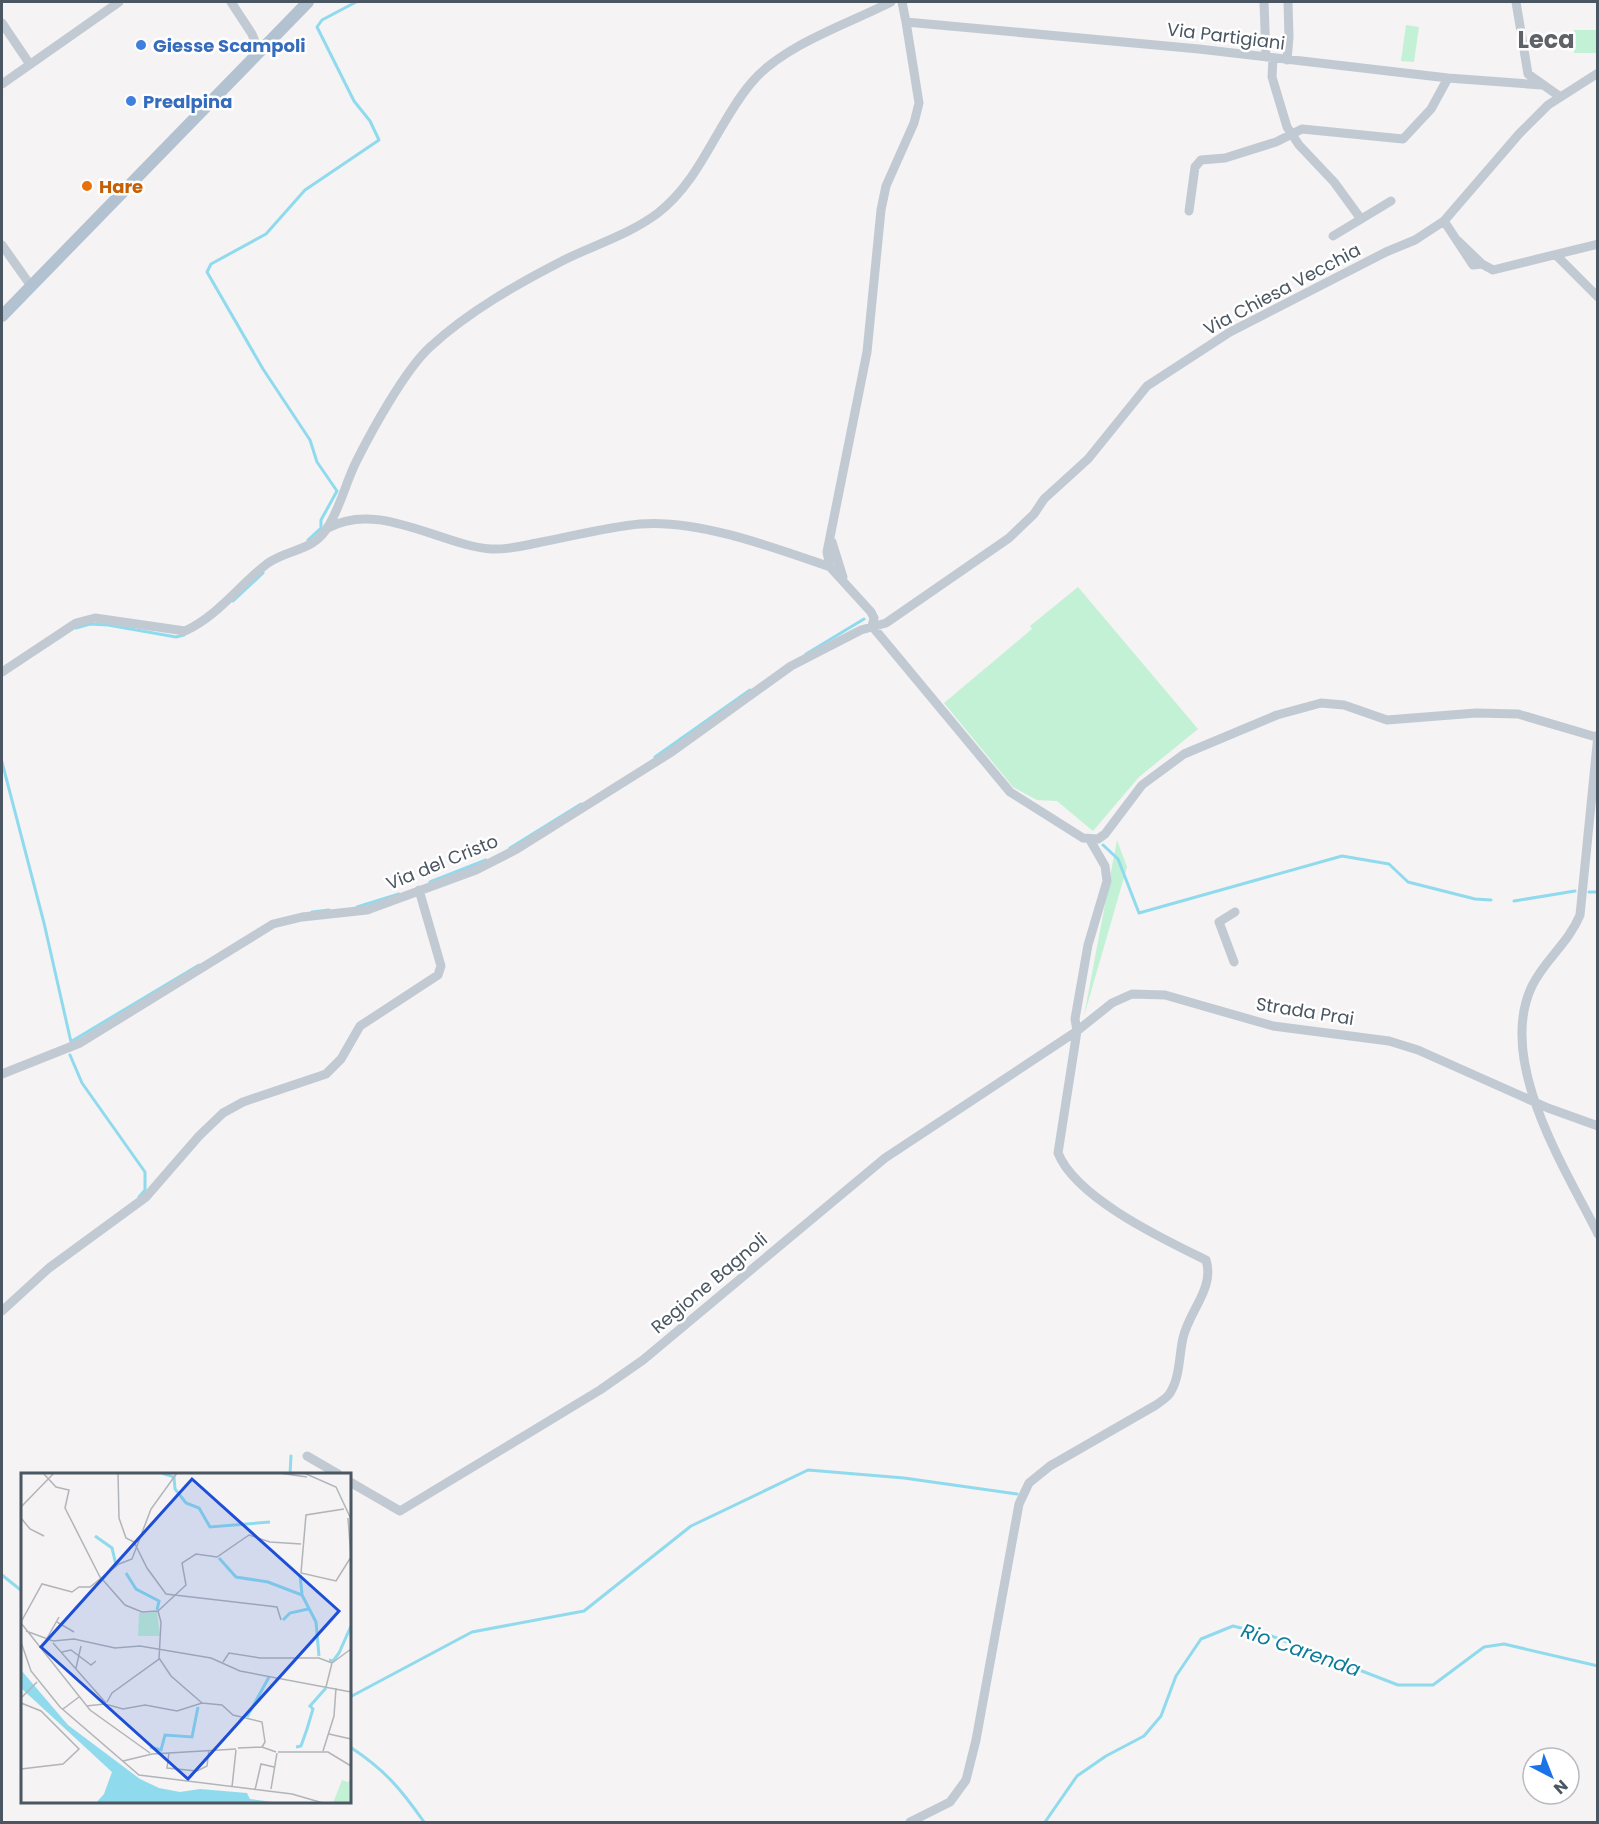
<svg xmlns="http://www.w3.org/2000/svg" width="1599" height="1824" font-family="Poppins,sans-serif">
<style>
.green{fill:#c3f1d5}
.lines{fill:none;stroke-linecap:round;stroke-linejoin:round}
.stream{stroke:#90daee;stroke-width:3}
.minor{stroke:#c1cad2;stroke-width:9}
.major{stroke:#b3c2d1;stroke-width:12}
.shop-dot{fill:#3f7fe0;stroke:#fff;stroke-width:2}
.food-dot{fill:#e8710a;stroke:#fff;stroke-width:2}
.labels{text-anchor:middle;dominant-baseline:central;stroke-width:5;stroke-linejoin:round;paint-order:stroke}
.street-label{font-size:18px;fill:#4a5661;stroke:#fff}
.shop-label{font-size:18px;font-weight:bold;fill:#366cbe;stroke:#fff;text-anchor:start}
.food-label{font-size:18px;font-weight:bold;fill:#c56008;stroke:#fff;text-anchor:start}
.water-label{font-size:20px;font-style:italic;fill:#0c7c9b;stroke:#fff}
.district-label{font-size:24px;font-weight:bold;fill:#5f6368;stroke:#fff}
.inset-river{fill:none;stroke:#90daee;stroke-width:3}
.inset-road{fill:none;stroke:#b1b4b9;stroke-width:1.5}
.view{fill:#1d4ed8;fill-opacity:0.15;stroke:#1d4ed8;stroke-width:3}
.inset-edge{fill:none;stroke:#4a5661;stroke-width:3}
</style>
<rect width="100%" height="100%" fill="#f5f3f3"/>
<path class="green" d="M1406,25l13,2 -5,35 -13,-1z
M1574,30h23v23h-23z
M1078,587l120,142 -59,48 -46,54 -36,-30 -20,-1 -24,-13 -69,-84 88,-74 -2,-3z
M1117,840l10,27 -43,149z"/>
<g class="lines">
<path class="stream" d="M308,540l13,-12v-8l16,-29 -20,-29 -7,-22 -47,-71 -56,-97 4,-8 55,-30 39,-44 74,-50 -9,-19 -16,-20 -37,-74 5,-7 34,-18
M233,601l30,-28
M76,628l14,-4 18,1 68,12 8,-2
M806,654l58,-35
M655,757l95,-67
M2,762l42,161 27,119
M1103,845l15,14 21,54 203,-57 47,8 19,18 67,17 16,1
M510,848l71,-44
M430,882l56,-22
M1589,892h9
M1514,901l61,-10
M357,907l42,-13
M312,912l17,-2
M72,1041l127,-76
M70,1055l12,28 63,89v18l-6,7
M290,1474l1,-18
M2,1575l20,16
M350,1697l122,-65 112,-21 107,-85 117,-56 96,8 113,16
M350,1747c34,22 51,42 74,75
M1045,1822l32,-46 29,-20 38,-20 17,-20 15,-40 25,-37 32,-13 36,9 129,50h35l51,-38 20,-3 94,22"/>
<path class="minor" d="M231,2l21,32 7,18
M902,2l4,20 293,27 249,29 94,7
M1264,2l2,55
M1516,2l12,72 31,22
M906,22l13,81 -5,20 -28,63 -5,24 -14,142 -40,200 3,15 41,45 3,6 -2,8 138,166 73,46 15,1 7,-5 37,-49 42,-31 93,-39 44,-12 23,2 43,15 89,-7 42,1 78,23
M2,23l27,40
M1273,58l-1,19 15,50 12,18 35,37 27,37
M1287,60l2,-23 -1,-35
M2,84l117,-82
M1189,211l6,-44 6,-7 24,-2 51,-16 26,-13 101,10 28,-30 17,-31
M1444,221l29,44 9,-1
M1333,236l58,-35
M1457,240l25,24 11,6 105,-26
M2,245l29,41
M1556,255l42,42
M328,528c50,-28 112,17 163,21 16,1 31,-3 46,-6 33,-6 69,-16 103,-19 58,-5 135,24 190,43
M832,542l11,35
M2,672l74,-49 19,-5 90,13c34,-16 54,-46 83,-68 22,-15 46,-11 61,-38 12,-20 17,-43 27,-63 16,-32 49,-92 74,-115 39,-36 89,-64 136,-88 31,-15 64,-25 92,-46 43,-33 59,-90 94,-131 31,-37 96,-58 139,-80
M1598,735l-18,180c-12,29 -35,44 -48,71 -36,75 33,182 66,248
M1234,962l-15,-40 16,-10
M2,1074l78,-31 193,-119 29,-7 65,-7 109,-40 41,-21 153,-96 121,-87 70,-36 25,-7 123,-85 25,-24 10,-15 44,-40 59,-73 83,-54 156,-80 29,-12 29,-19 75,-87 29,-29 50,-32
M2,1311l47,-43 97,-71 53,-61 24,-23 20,-11 83,-28 15,-15 19,-33 78,-51 3,-9 -22,-76
M307,1456l31,18
M350,1482l50,29 200,-121 43,-30 242,-202 192,-127 35,-28 20,-9 33,1 108,31 116,15 29,9 130,58 50,18
M910,1822l40,-20 16,-22 10,-40 43,-236 10,-21 21,-17 106,-61c4,-3 11,-7 14,-12 10,-15 9,-38 13,-55 6,-27 32,-50 23,-78 -43,-21 -130,-62 -148,-107l19,-122 -2,-12 13,-74 19,-64 -2,-15 -15,-26"/>
<path class="major" d="M2,316l306,-314"/>
</g>
<g class="shop-dot">
<circle cx="141" cy="45" r="6"/>
<circle cx="131" cy="101" r="6"/>
</g>
<circle class="food-dot" cx="87" cy="186" r="6"/>
<g class="labels">
<g class="street-label">
<text transform="translate(1226 36) rotate(7)">Via Partigiani</text>
<text transform="translate(1282 289) rotate(-28)">Via Chiesa Vecchia</text>
<text transform="translate(442 862) rotate(-22)">Via del Cristo</text>
<text transform="translate(1305 1011) rotate(9)">Strada Prai</text>
<text transform="translate(709 1283) rotate(-40)">Regione Bagnoli</text>
</g>
<g class="shop-label">
<text x="153" y="45">Giesse Scampoli</text>
<text x="143" y="101">Prealpina</text>
</g>
<g class="food-label">
<text x="99" y="186">Hare</text>
</g>
<g class="water-label">
<text transform="translate(1301 1650) rotate(19)">Rio Carenda</text>
</g>
<g class="district-label">
<text x="1546" y="39">Leca</text>
</g>
</g>
<g transform="translate(21 1473)">
<rect width="330" height="330" fill="#f5f3f3"/>
<path d="M136,139l3,24h-22l1,-23zM330,305v25h-18l9,-23 6,2z" fill="#c3f1d5"/>
<path d="M0,197l47,55 72,54 19,9 21,4 20,-3 47,4 3,6 30,4h-184l8,-9 8,-22 -91,-84z" fill="#90daee"/>
<path class="inset-river" d="M141,0l12,4 1,12 11,14 13,5 11,19 60,-5M74,63l17,12 4,17M198,85l17,19 32,5 34,13 14,27 3,34M105,100l10,16 23,12 -2,9M279,102l2,19M262,147l7,-7 18,-4M308,187l4,1 6,-8 12,-27M226,244l22,-40M129,274l11,3 4,-15 27,2 6,-30M275,274l5,-1 6,-17 6,-20 -3,-3 16,-18"/>
<path class="inset-road" d="M22,0l13,14 13,3 -4,18 36,71M97,0l1,45 7,20 8,4 13,26 19,26 111,13 4,13M258,0l28,4M283,0l32,14 15,32M0,34l33,-34M323,36l-38,6 -5,58 35,8 15,-24 -3,-39M0,45l9,11 14,7M81,106l23,26 17,7 16,-1M137,138l28,-26 -4,-22 14,-9 21,3 32,-22 21,7 31,2M0,149l21,-38 30,8 7,-5h11l29,-23 13,-5 19,-50 26,-36M36,149l17,10M0,150l69,87 60,43M5,158l27,10 21,-2 41,9 25,-2 71,12 29,13 111,21M25,167l13,-23M0,169l10,29 29,36 79,68 153,19 31,9M32,170l53,60M41,179l9,-2 20,15 5,-4M138,185l12,18 31,27M202,189l6,-9 31,5h59l13,5 -6,24M311,190l19,-14M55,195l5,-22M0,225l16,-16M86,229l5,-9 47,-34 2,-37 -3,-11M0,230l20,8 38,38 -16,15 -42,5M65,233l19,-2 18,5 22,-4 32,6 25,-8 20,2 11,10 29,7 3,20 -3,5M42,236l16,-12M308,261l22,5M217,275l24,-1 14,5M302,278l11,-35 2,-28M257,279h50l23,14M148,280l-2,15 30,3 10,-5 2,-16M102,288l29,-7 84,-5M211,314l4,-37M250,316l6,-36M234,317l6,-26 13,3"/>
<path class="view" d="M171,6l147,132 -151,168 -147,-132z"/>
<rect width="330" height="330" class="inset-edge"/>
</g>
<rect width="1599" height="1824" fill="none" stroke="#4a5661" stroke-width="6"/>
<g transform="translate(1551 1776) rotate(138)"><circle r="28" fill="#ffffff" stroke="#b7bbc0" stroke-width="1.5"/>
<path d="M0-4.5L10 22L0 15L-10 22Z" fill="#1a73e8"/>
<text y="-9" font-size="16" font-weight="bold" text-anchor="middle" fill="#4a5661">N</text>
</g>
</svg>
